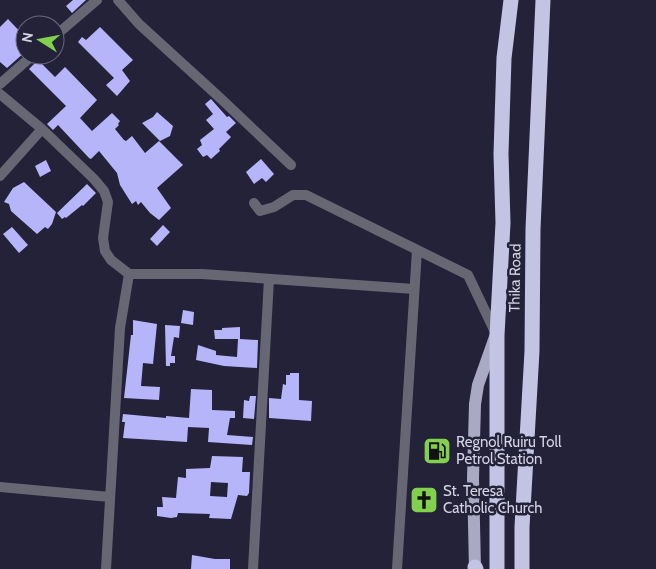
<svg xmlns="http://www.w3.org/2000/svg" width="656" height="569" font-family="Cabin,sans-serif">
<style>
.building{fill:#b6b5fa;fill-rule:evenodd}
.lines{fill:none;stroke-linecap:round;stroke-linejoin:round}
.street{stroke:#676774;stroke-width:10}
.primary{stroke:#a9a9c3;stroke-width:12}
.highway{stroke:#c3c4e3;stroke-width:15}
.labels{text-anchor:middle;dominant-baseline:central;stroke-width:5;stroke-linejoin:round;paint-order:stroke}
.street-label{font-size:15px;fill:#d3d3e3;stroke:#232239}
.poi-label{font-size:15px;fill:#d3d3e3;stroke:#232239;text-anchor:start}
</style>
<rect width="100%" height="100%" fill="#232239"/>
<path class="building" d="M73,0h13l-14,13 -6,-7z
M8,19l17,18v15l-18,16 -7,-6v-35z
M100,27l33,33 -11,10 8,11 -13,15 -11,-11 8,-7 -36,-36 4,-5 4,3z
M38,60l17,17 10,-10 32,33 -17,18 12,13 20,-18 8,8 -2,3 1,1 -4,4 9,11 2,1 6,-5 13,17 14,-12 24,24 -26,23 14,20 -12,12 -9,-7 -9,-11 -3,3 -2,-4 -4,3 -12,-19 -3,-12 -18,-22 -8,8 -2,-1 -31,-33 -5,5 -6,-6 19,-18 -37,-37z
M211,99l16,18 2,-1 7,7 -10,9 5,5 -12,12 1,2 -9,8 -4,-4 -4,2 -6,-8 5,-4 -2,-5 14,-11 -8,-9 7,-6 -8,-10z
M157,112l16,14 -3,10 -10,5 -18,-18 11,-6z
M261,159l13,15 -8,8 -4,-4 -8,6 -8,-12z
M46,160l5,11 -11,6 -5,-11z
M24,182l32,30 -4,12 -4,5 -3,-2 -8,7 -26,-23 -2,-7 -5,-2 9,-14z
M87,184l9,9 -13,13 -1,-1 -16,13 -1,-1 -3,2 -5,-6z
M163,225l7,7 -13,14 -7,-7z
M12,227l16,18 -9,8 -16,-19z
M183,310l11,2 -1,13 -12,-2z
M133,320l24,4 -4,40 -10,-1 -2,23 19,1 -1,13 -35,-2 7,-63h2z
M165,325l15,1 -1,12 -5,-1 -3,19h4v7h-5v3h-4z
M240,327v12l18,1 -1,28 -33,-2 -28,-6 2,-15 18,6v4l21,2 1,-18h-23l-1,-9h8v-2z
M290,373h9v27l13,1 -1,20 -42,-3v-20l12,1 2,-15 3,1v-10h4z
M191,389l21,1v20l23,1v7h-5l-3,17 26,2 -1,8 -44,-3 1,-14 -21,-1 -1,15 -64,-4 2,-16h-3l1,-8 43,4v-2l23,2z
M250,396h6l-2,23 -11,-1 1,-18 5,1z
M212,456l31,1 -1,15h8l-1,21 -2,3 -9,-1 -7,24 -22,-1 1,-4 -32,-1 -1,4 -6,1 -14,-2v-9h6l-1,-10 14,1 2,-21 8,1v-9l24,-1zM211,482l17,1 -1,14 -17,-1z
M192,555l23,4h15v10h-39z"/>
<g class="lines">
<path class="street" d="M118,0l21,24 79,72 73,69
M55,36l42,-36
M0,84l33,-29
M0,94l42,35 52,50 10,12 4,11 -5,36 2,13 6,9 18,14h73l212,15
M0,176l42,-47
M254,203l6,8 14,-4 19,-12h13l162,80 28,59
M0,487l110,10
M106,569l14,-241 9,-54
M253,569l16,-290
M397,569l20,-319"/>
<path class="primary" d="M475,569l-2,-91 2,-74 3,-19 17,-48"/>
<path class="highway" d="M475,567l1,2
M497,569v-234l6,-112 -2,-69 3,-96 7,-58
M522,569v-42l10,-176 1,-122 10,-229"/>
</g>
<defs>
<symbol id="fuel-square" viewBox="-11 -11 22 22"><rect x="-9" y="-9" width="18" height="18" rx="4" fill="#83d04f" stroke="#232239"/><path d="M-5.5-6h7V0h2V4h1.3V-2.5L3-4.5l.8-.8L6-3V5H2.5V1h-1V6h-7ZM-4.2-4.7v3.2H.2V-4.7Z" fill="#111"/></symbol>
<symbol id="church-square" viewBox="-11 -11 22 22"><rect x="-9" y="-9" width="18" height="18" rx="4" fill="#83d04f" stroke="#232239"/><path d="M-1.2-6h2.4v3.5h3.3v2.4h-3.3V6h-2.4V-.1h-3.3v-2.4h3.3Z" fill="#111"/></symbol>
</defs>
<g fill-rule="evenodd">
<use href="#fuel-square" x="421" y="435" width="32" height="32"/>
<use href="#church-square" x="408" y="484" width="32" height="32"/>
</g>
<g class="labels">
<g class="street-label">
<text transform="translate(515 278) rotate(-89)">Thika Road</text>
</g>
<g class="poi-label">
<text x="456" y="442">Regnol Ruiru Toll<tspan x="456" dy="17">Petrol Station</tspan></text>
<text x="443" y="491">St. Teresa<tspan x="443" dy="17">Catholic Church</tspan></text>
</g>
</g>
<g transform="translate(40 40) rotate(281)"><circle r="24" fill="#232239" stroke="#69697d"/>
<path d="M0-4L9 19L0 12L-9 19Z" fill="#83d04f"/>
<text y="-8" font-size="14" font-weight="bold" text-anchor="middle" fill="#d3d3e3">N</text>
</g>
</svg>
